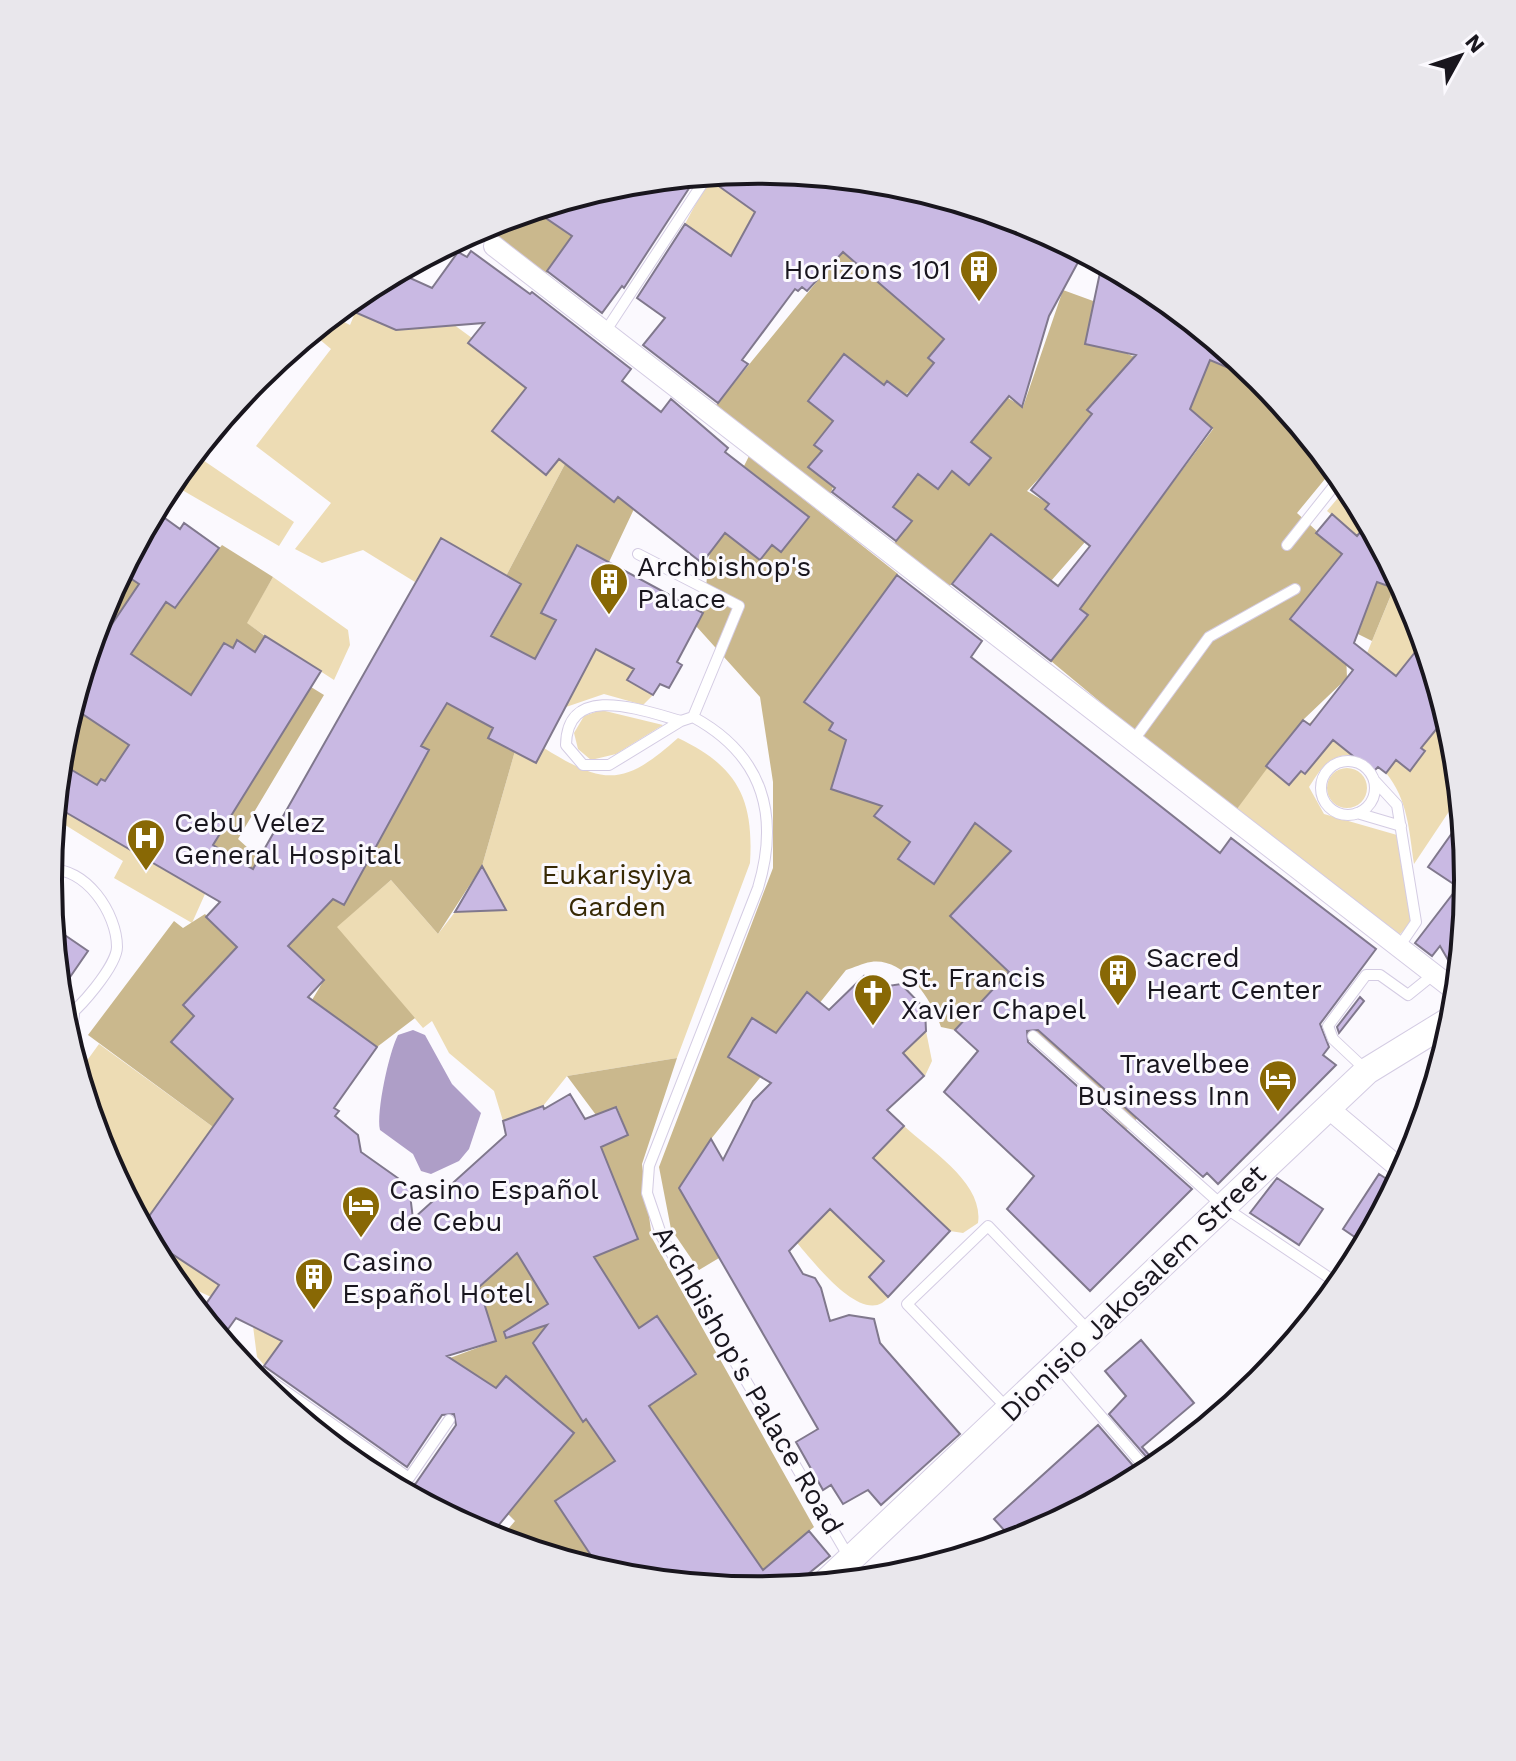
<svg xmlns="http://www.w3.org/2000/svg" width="1516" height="1761" font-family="'Work Sans',sans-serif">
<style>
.green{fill:#eddcb4}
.forest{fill:#cab88d}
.water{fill:#ae9ec7}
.building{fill:#c9b9e3;stroke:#80788d;stroke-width:2}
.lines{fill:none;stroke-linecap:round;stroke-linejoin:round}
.service-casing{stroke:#d4cce3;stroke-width:12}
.minor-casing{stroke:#d4cce3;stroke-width:22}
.tertiary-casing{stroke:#d4cce3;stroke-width:28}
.service{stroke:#fff;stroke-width:10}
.minor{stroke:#fff;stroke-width:20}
.tertiary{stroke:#fff;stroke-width:26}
.labels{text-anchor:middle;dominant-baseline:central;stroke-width:6;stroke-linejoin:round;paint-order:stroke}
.poi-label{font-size:28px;fill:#19161e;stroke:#fbf9fe;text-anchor:start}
.park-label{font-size:28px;fill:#372905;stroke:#fbf9fe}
.street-label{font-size:28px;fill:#19161e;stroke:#fbf9fe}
.rim{fill:none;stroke:#19161e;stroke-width:4}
</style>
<rect width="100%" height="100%" fill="#fbf9fe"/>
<path class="green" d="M709,179l41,29 18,-26 -13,90 -70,-48z
M355,313l32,13 59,-7 26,19 -3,5 117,93 -21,28 -59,112 -65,-38 -26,44 -52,-32 -41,13 -27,-14 36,-46 -75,-57 75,-97 -19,-16 20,-17 18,9z
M194,454l100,68 -15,24 -109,-63z
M1348,486l20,37 -11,13 -30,-25z
M273,577l75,53 2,15 -16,35 -88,-57z
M1394,588l11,4 21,56 -5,-3 -25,31 -29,-23z
M596,649l38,20 -7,11 26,15 -10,10 -39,-11 -38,13z
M601,710l62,15 -47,29 -25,6 -13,-11 -4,-16 10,-17z
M1447,716l7,26 6,53 -46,69c-5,-34 -6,-64 -28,-91l10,-13 14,11 15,-19 -4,-4z
M1315,719l39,32 -3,4c-23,0 -30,14 -42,32l15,27 73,21 19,84 -17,16 -165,-122 32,-47 23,19 12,-14 7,-47z
M678,738c59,28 76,60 72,125l-73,195 -110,18 -24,30 -40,15 -9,-30 -45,-38 -17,-32 -9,7 -87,-101 55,-47 47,54 17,-22 50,-2 -23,-44 33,-115 21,12 8,-15c61,38 80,38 134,-10z
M1327 788a20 20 0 1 1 40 0a20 20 0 1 1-40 0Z
M55,806l150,88 -13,29 -78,-45 9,-17 -69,-43z
M926,1031l6,30 -7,15 -22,-23z
M99,1044l114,83 -71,99 -40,-74 -24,-79z
M904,1126c27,25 80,57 74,97l-15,10 -13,-2 -77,-73z
M830,1209l74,70c-7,7 -14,19 -22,24 -26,15 -69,-42 -85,-60z
M169,1251l50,34 -8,12 -17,-8 -14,1 -18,-25z
M253,1326l11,6 13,-4 10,6 -23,31 -7,-8z"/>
<path class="forest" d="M611,187l-64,86 -68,-41h-7l15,-8z
M824,235l119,104 -15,19 10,8 -33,29 -17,-14 -4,4 -40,-31 -36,47 25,20 -19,23 8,7 -13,16 24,20 -3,8 -114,-90 107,-131z
M1063,290l74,27 -14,35 77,33 10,-25 21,9 5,-10 24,20 74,89 -37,45 45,41 5,124 -44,42 -69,93 -183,-152 36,-46 -8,-7 134,-179 -7,-6 -57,-30 -61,17 6,10 -67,71 22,13 -3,4 39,34 -34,39 -60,-47 -42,53 -56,-42 18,-24 -18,-14 25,-33 20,15 15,-18 16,14 22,-26 -20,-17 -20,-40 36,21 21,-25 15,9z
M749,456l149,118 -94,128 92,68 3,-4 117,89 -21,14 -45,47 48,45 31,-33 121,177 -23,24 -141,-132 -31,33 -14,-3c-9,-27 -37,-70 -70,-65 -9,1 -17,6 -25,8l-135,169 -32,49 40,70 -20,12 -28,-41 -12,-62 114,-299v-86l-13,-85 -64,-71 7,-13 10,-89 59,21 9,7 22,-29 -4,-14 -55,-43z
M565,464l48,38 5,-5 16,12 -25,53 -32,-17 -36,67 15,8 -21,39 -43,-23 29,-52 -15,-8z
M147,524l58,42 17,-21 51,32 -26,46 18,13 -10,16 -17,-11 -5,7 -9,-5 -19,30 9,6 -46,73 -30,-20 -23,34 107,65 89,-144 13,8 -86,144 21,19 85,47 85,-154 -9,-6 36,-58 5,2 -5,19 37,20 -5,10 27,13 -33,115 -44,68 -47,-54 -54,47 78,91 -38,29 -65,-47 12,-20 -36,-34 -72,-54 -11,2 23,-40 -126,-75 -5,6 -37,-22 2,-21 40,-134z
M1386,557l12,21 -26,63 -14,-7z
M205,914l32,33 -53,58 10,11 -23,26 51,47 40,-32 -49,70 -125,-92 86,-114 9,7z
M677,1058l-35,106 10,74 162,289 -57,48 -108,-169 47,-32 -40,-57 -95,65 130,190 -11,8 -75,-113 -50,34 47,71 -103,-32 16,-19 -7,-7 66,-81 -68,-56 -23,27 2,-23 -35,-23 46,-17 -24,-73 89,-55 20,49 57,-23 -37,-92 27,-12 -11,-28 -21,8 -29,-39z"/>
<path class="water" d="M413,1030l12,5 27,49 29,29 -12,36 -10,12 -28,13 -10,-3 -8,-17 -33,-24c-4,-18 9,-78 18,-95z"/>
<path class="building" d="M758,170l139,14 133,41 53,28 -34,63 -27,91 -13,-11 -38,46 20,16 -22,27 -17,-14 -14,18 -20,-15 -25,33 19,14 -16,20 -64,-49 3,-4 -27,-21 14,-16 -8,-6 19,-24 -25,-20 36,-47 40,31 3,-4 20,15 27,-33 -6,-5 16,-19 -101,-87 -36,39 -5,-4 -4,4 -3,-2 -53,71 6,4 -30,39 -75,-58 22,-27 -28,-20 48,-74 46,32 24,-44 -42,-30 3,-7z
M697,176l-73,112 -2,-2 -20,27 -55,-42 25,-35 -38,-26 86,-26z
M471,251l59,43 2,-2 99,77 -9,12 39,31 10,-13 57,49 -3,4 84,65 -28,35 -9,-7 -12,15 -35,-27 -23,30 -84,-66 -4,5 -55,-43 -13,16 -54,-44 34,-43 -58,-45 16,-20 -88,7 -53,-23 21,-17 33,-18 35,16 26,-36 9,5z
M1102,263l51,27 99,82 -2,5 -40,-17 -20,49 22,19 -132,181 8,6 -37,46 -99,-77 39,-50 67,52 32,-40 -45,-37 4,-5 -18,-14 61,-76 -5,-4 49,-55 -51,-11z
M155,511l25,18 4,-6 35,25 -44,60 -9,-6 -35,52 60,41 33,-52 9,5 4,-8 18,12 10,-16 56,35 -108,174 40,24 188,-331 80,46 -30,52 44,23 21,-39 -15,-7 36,-68 126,68 -26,49 5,3 -13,23 -9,-4 -7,11 -26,-15 7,-11 -38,-20 -60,114 -48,-25 5,-10 -46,-25 -26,43 8,4 -85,155 -11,-6 -45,47 36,34 -16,17 69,50 -43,61 5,3 -4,5 23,19 3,17 48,34 4,33 93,-84 -3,-14 40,-15 1,3 26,-15 15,25 31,-12 12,28 -27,12 37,92 -44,18 45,71 18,-12 39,58 -47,32 114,164 46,-39 21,25 -38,31 -34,3 -139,-13 -17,-5 -47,-71 60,-40 -29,-42 -3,3 -50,-79 14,-18 -41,13 -2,-6 44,-28 -31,-51 -38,34 17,54 -49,15 49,32 10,-12 68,57 -85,104 -69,-36 -13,-11 9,-7 40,-58 -2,-11 -12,1 -35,52 -143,-101 18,-25 -46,-23 -15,21 -22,-25 20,-29 -71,-47 -6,-12 91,-127 -62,-57 23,-26 -11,-11 54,-58 -31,-30 14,-15 -165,-96 5,-43 37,22 4,-6 4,2 24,-36 -57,-38 25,-82 11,5 31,-46 -18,-12z
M1332,514l25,22 11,-13 37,69 -28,-10 -23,61 42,33 28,-35 23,75 -26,32 4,3 -15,20 -14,-11 -10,13 -8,-6 -5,5 -40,-32 -28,34 -4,-3 -12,14 -23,-19 37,-46 7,5 43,-55 -63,-51 52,-65 -26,-21z
M897,575l85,66 -11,16 249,196 11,-15 145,111 -56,75 9,23 -6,8 13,10 -118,119 -11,-11 -4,4 -165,-147 -11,1 1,11 164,147 -102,102 -83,-82 27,-33 -90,-84 34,-41 -23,-21 54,-58 -59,-56 61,-65 -36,-28 -41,61 -36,-25 12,-17 -36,-26 8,-10 -51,-17 15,-49 -17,-10 4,-7 -29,-21z
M1462,819l6,62 -10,96 -18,-31 -8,10 -17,-13 43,-56 -30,-20z
M482,866l24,44 -51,2z
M53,927l35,24 -29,42 -4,-37z
M864,976l11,12 26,-4 24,25 1,22 -23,22 21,23 -37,34 17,16 -31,32 77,73 -62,66 -19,-20 15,-16 -54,-52 -41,42 14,23 12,4 6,10 9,33 19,-6 25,4 6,24 80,91 -79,71 -13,-15 -25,14 -12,-19 -8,5 -27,-48 22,-13 -139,-241 32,-49 12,21 30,-59 18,-18 -43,-26 24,-39 24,15 31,-41 22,18z
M1360,997l4,4 -25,32 -2,-6z
M1379,1174l17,11 -31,59 -22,-15z
M1277,1178l46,31 -24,36 -49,-32z
M1141,1340l53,63 -52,44 17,19 -3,2 -47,-54 17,-18 -21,-25z
M1098,1425l44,51 -113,61 -15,4 -20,-22z"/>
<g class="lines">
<defs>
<path id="service" d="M605,332l103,-157
M1287,545l54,-68
M638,554l101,52 -46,111c70,38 87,98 65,171l-109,278 -2,27 15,44 188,322
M681,721c-37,-10 -114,-40 -115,24l17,20h26l72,-44 12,-4
M1133,741l76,-104 86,-48
M1321 788a27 27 0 1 1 54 0a27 27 0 1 1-54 0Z
M1374,780l23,25 19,117 -17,25
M1357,813l44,13
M49,870c36,-4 68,43 68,77 0,18 -39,65 -55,73
M1033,1036l191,171 116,78
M69,1045l5,-30
M1366,1070l-33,-31 -5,-13 38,-51h14l28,20 26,-21
M1058,1366l91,106
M251,1367l158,111 40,-58
M1008,1409l-101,-105 81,-78 101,105
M388,1484l10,-14"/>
<path id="minor" d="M494,246l963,746
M1328,1108l76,64"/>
<path id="tertiary" d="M824,1584l543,-513 88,-54"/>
</defs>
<use href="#service" class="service-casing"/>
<use href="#minor" class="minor-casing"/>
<use href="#tertiary" class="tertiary-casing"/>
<use href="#service" class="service"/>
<use href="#minor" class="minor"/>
<use href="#tertiary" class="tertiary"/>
</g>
<defs>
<symbol id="building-pin" viewBox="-11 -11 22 30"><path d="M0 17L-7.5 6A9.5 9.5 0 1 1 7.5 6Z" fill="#886805" stroke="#fbf9fe"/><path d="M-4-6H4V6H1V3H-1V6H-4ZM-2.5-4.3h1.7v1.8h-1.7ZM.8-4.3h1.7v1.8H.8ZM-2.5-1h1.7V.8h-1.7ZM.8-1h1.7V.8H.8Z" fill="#fff"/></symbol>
<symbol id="hospital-pin" viewBox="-11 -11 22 30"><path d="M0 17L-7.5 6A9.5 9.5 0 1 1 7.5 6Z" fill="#886805" stroke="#fbf9fe"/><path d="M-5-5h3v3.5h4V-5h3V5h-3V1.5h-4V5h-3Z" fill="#fff"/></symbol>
<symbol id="church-pin" viewBox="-11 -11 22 30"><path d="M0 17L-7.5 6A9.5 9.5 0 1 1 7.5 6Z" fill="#886805" stroke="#fbf9fe"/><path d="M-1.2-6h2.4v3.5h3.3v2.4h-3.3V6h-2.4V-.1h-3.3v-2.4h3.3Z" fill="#fff"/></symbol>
<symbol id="hotel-pin" viewBox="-11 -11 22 30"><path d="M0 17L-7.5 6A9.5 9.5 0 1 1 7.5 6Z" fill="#886805" stroke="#fbf9fe"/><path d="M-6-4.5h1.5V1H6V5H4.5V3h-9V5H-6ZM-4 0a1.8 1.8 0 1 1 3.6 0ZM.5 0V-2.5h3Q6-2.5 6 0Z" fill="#fff"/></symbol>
</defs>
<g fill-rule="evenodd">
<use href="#building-pin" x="957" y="247" width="44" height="60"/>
<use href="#building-pin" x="587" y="560" width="44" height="60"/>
<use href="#hospital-pin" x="124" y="816" width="44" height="60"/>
<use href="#building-pin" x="1096" y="951" width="44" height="60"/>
<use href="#church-pin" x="851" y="971" width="44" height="60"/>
<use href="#hotel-pin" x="1256" y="1057" width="44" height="60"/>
<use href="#hotel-pin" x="339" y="1183" width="44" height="60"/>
<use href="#building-pin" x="292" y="1255" width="44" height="60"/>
</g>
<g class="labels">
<g class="poi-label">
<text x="951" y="269" text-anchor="end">Horizons 101</text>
<text x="637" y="566">Archbishop's<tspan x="637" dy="32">Palace</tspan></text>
<text x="174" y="822">Cebu Velez<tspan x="174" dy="32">General Hospital</tspan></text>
<text x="1146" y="957">Sacred<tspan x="1146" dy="32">Heart Center</tspan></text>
<text x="901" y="977">St. Francis<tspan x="901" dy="32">Xavier Chapel</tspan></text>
<text x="1250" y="1063" text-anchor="end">Travelbee<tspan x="1250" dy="32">Business Inn</tspan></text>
<text x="389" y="1189">Casino Español<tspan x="389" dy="32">de Cebu</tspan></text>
<text x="342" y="1261">Casino<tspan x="342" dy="32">Español Hotel</tspan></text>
</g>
<g class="park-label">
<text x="617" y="874">Eukarisyiya<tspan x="617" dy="32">Garden</tspan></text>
</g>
<g class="street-label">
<text transform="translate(1133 1293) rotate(-44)">Dionisio Jakosalem Street</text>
<text transform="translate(748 1380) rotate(60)">Archbishop's Palace Road</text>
</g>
</g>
<path d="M0 0H1516V1761H0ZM62 880a696 696 0 1 1 1392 0a696 696 0 1 1-1392 0Z" fill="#e9e7ec" fill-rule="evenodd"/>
<path class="rim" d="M62 880a696 696 0 1 1 1392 0a696 696 0 1 1-1392 0Z"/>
<g transform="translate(1460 56) rotate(50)" stroke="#fbf9fe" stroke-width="6" paint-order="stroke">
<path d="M0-6L14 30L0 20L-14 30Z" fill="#19161e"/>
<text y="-12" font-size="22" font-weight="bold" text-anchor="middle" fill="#19161e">N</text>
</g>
</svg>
